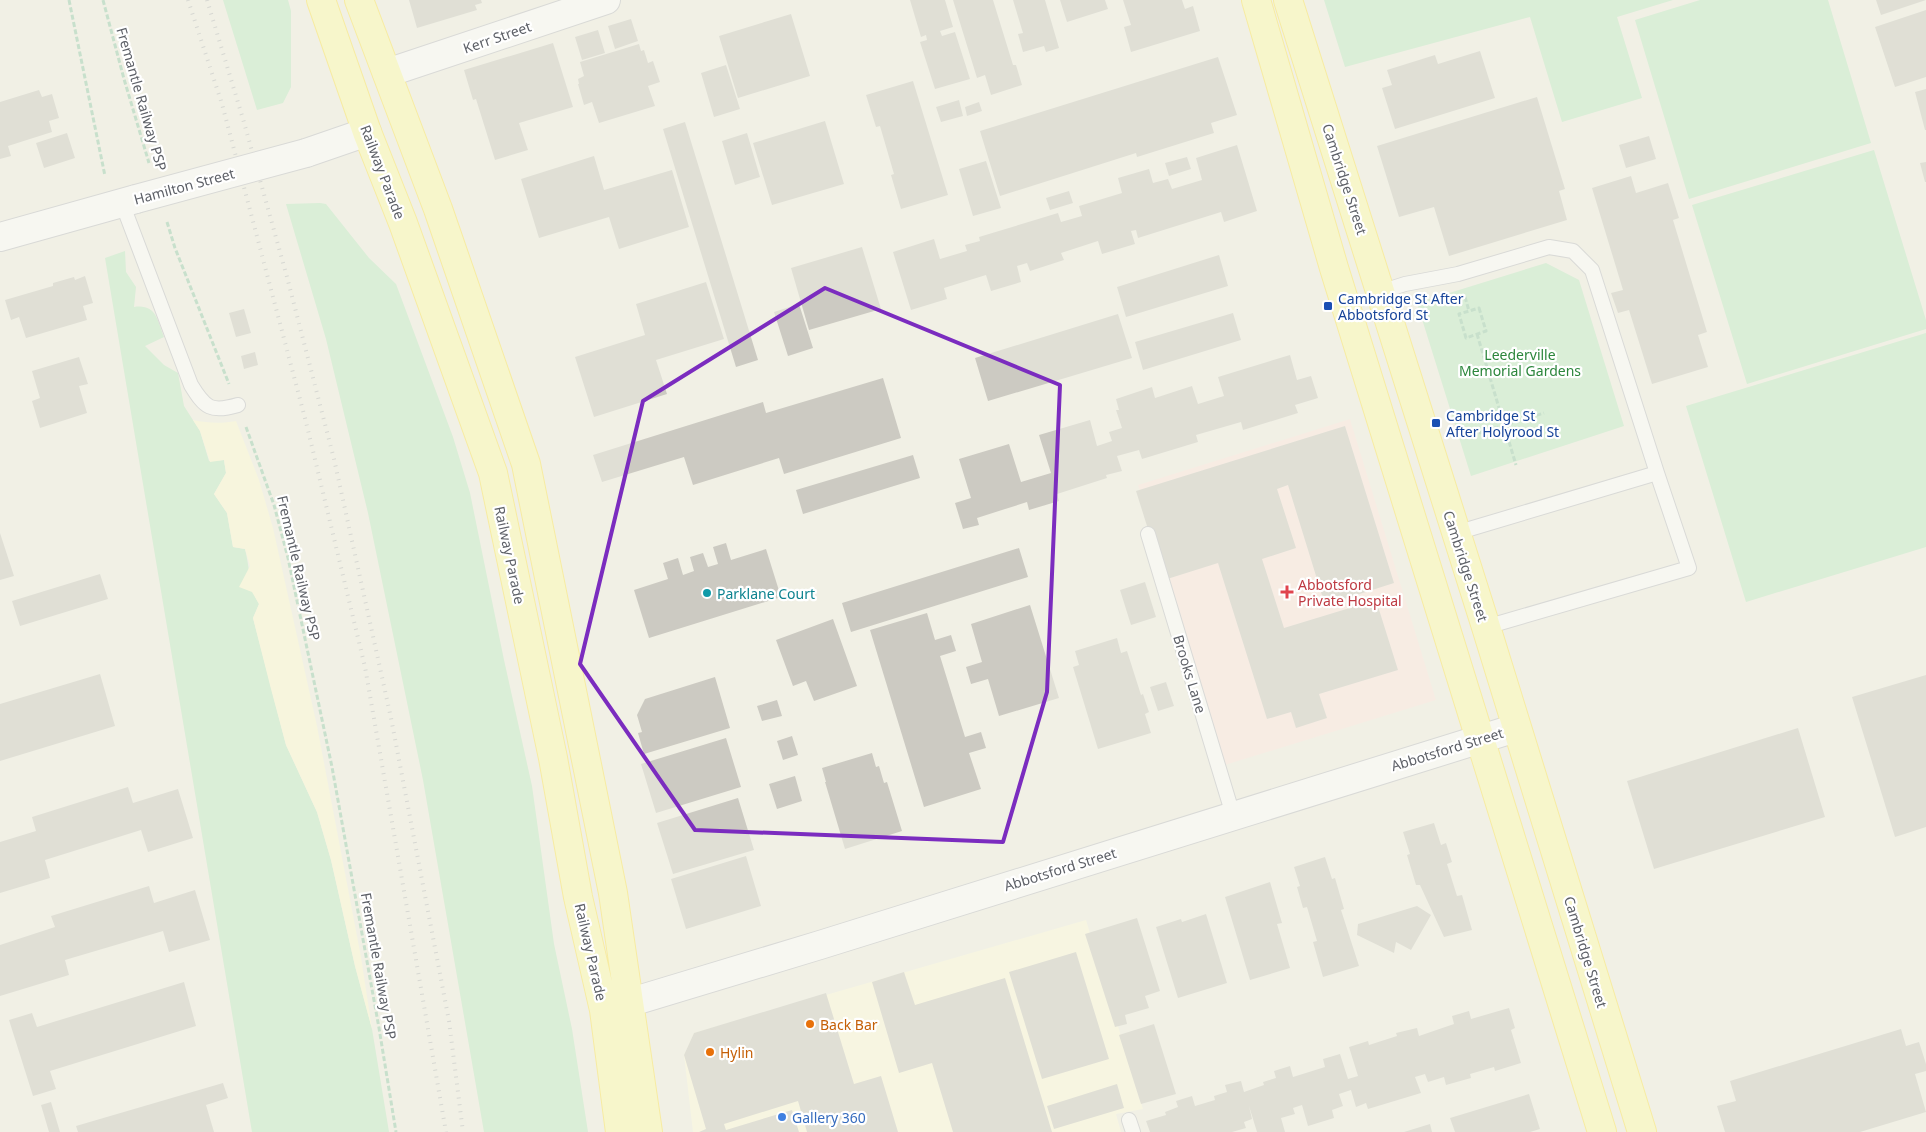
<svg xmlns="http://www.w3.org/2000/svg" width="1926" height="1132" font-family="'Noto Sans',sans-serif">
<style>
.commercial{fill:#fffbdc}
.medical{fill:#fee7e1}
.green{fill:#bfeac5}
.sand{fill:#fefad3}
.building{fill:#cccac2}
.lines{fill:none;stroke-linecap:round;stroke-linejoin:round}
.service-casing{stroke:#bdbec5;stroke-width:16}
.minor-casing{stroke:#bdbec5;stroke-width:30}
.primary-casing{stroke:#ffe550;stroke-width:30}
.path{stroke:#97ccae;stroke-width:3;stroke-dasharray:5 2.5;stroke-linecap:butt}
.service{stroke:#fff;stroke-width:14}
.minor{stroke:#fff;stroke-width:28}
.primary{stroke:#fffdac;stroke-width:28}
.rail{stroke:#b8b9ba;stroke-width:4;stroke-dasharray:1 6;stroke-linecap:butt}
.minor-bridge-casing{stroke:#bdbec5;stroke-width:30;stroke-linecap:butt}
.minor-bridge{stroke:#fff;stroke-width:28}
.marked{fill:none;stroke:#7b2cbf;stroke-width:4;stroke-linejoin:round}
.transit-dot{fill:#1a4fb4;stroke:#fff;stroke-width:2}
.health-dot{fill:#e0444e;stroke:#fff;stroke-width:2}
.culture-dot{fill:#0f9aa8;stroke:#fff;stroke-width:2}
.food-dot{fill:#e8710a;stroke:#fff;stroke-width:2}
.shop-dot{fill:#3f7fe0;stroke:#fff;stroke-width:2}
.labels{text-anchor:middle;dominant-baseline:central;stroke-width:4.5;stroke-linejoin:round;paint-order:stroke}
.street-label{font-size:14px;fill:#5d6067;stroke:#fff}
.transit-label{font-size:14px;fill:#164399;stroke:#fff;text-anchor:start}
.park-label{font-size:14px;fill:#2c863c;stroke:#fff}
.health-label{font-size:14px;fill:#be3a42;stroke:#fff;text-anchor:start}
.culture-label{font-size:14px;fill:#0d838f;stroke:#fff;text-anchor:start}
.food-label{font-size:14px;fill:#c56008;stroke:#fff;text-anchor:start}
.shop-label{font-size:14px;fill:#366cbe;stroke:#fff;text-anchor:start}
</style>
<rect width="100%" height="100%" fill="#f1f0e5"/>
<path class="commercial" d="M1086,920l57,189 -27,5 5,18h-428l-9,-77 10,-22z"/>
<path class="medical" d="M1350,419l86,281 -211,65 -87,-280z"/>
<path class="green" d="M223,0h65l3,11v76l-8,16 -26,7z
M1324,0h349l-56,17 25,81 -80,24 -32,-105 -185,50z
M1700,0h128l43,143 -182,56 -54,-179z
M1874,150l52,170v9l-179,55 -55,-179z
M320,203l6,1 43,54 27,26 57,153 17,56 34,167 28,126 22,158 18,85 16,103h-104l-61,-352 -55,-267 -42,-174 -40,-135z
M125,251l1,21 10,15 -2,20c22,-3 23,12 30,30l-19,9 19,19 14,8 6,33 16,25 9,30 15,-1 2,13 -12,21 13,19 6,34 12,2c5,20 4,38 14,55l-6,14 33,127 31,67 14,48 24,106 17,63 17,103h-137l-147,-874z
M1546,263l33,17 45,146 -153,50 -54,-173z
M1926,333v214l-180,55 -60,-196z"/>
<path class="sand" d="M193,420c15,3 28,4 43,1l23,59 14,48 44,198 44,231 11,72 -17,-63 -24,-106 -14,-48 -31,-67 -15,-56 -18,-71 6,-14 -7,-12 -13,-5 11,-21 -5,-17 -12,-2 -6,-34 -13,-19 12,-21 -2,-13 -14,2 -10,-31z"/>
<path class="building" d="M409,0h72l1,3 -7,2 2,5 -60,18z
M910,0h35l8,27 -13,4 2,5 13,-4 15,47 -35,10 -15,-47 7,-2 -1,-5 -5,2z
M953,0h40l20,65h3l6,20 -31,10 -6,-20 -8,3z
M1013,0h32l14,48 -13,4 -2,-6 -21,6 -5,-18 5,-1z
M1060,0h45l3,9 -41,13z
M1123,0h59l3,9 8,-3 7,25 -69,21 -7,-25 7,-2z
M1876,0h50l-45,15z
M1926,10v67l-31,10 -20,-60z
M791,14l19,62 -72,22 -19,-62z
M631,19l7,22 -23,8 -7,-23z
M598,30l7,23 -23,7 -7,-23z
M553,43l20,64 -54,16 9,27 -33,10 -19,-61 -3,1 -9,-30z
M639,44l2,7 3,-1 4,13 5,-2 7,21 -12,4 7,20 -56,17 -7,-21 -8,3 -6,-21h1l-1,-5 6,-3 -4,-14z
M1480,51l15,47 -100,31 -13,-41 10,-3 -5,-15 48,-15 3,9z
M1218,57l19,58 -26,8 3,10 -77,24 -1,-4 -136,43 -20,-65z
M726,65l14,44 -26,8 -13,-44z
M913,81l35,114 -47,14 -10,-34 3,-1 -14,-48 -4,1 -10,-32z
M1926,89v41h-1l-10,-38z
M39,90l3,7 10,-3 7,24 -10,3 3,11 -44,14 3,10 -11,3v-57z
M1537,97l28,92 -6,2 8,29 -118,36 -15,-49 -35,10 -22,-71z
M959,100l4,16 -22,6 -5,-15z
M979,102l3,9 -15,5 -2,-9z
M825,121l19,63 -72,21 -19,-62z
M685,122l73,238 -22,7 -73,-238z
M67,133l8,25 -31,10 -8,-25z
M747,133l13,44 -25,8 -13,-44z
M1649,136l7,23 -30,9 -7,-23z
M1237,145l20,66 -33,11 -3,-10 -83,26 -2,-8 -5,1 4,13 -33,10 -4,-13 -37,12 3,7 -34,11 -3,-8 -10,3 4,16 -30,9 -5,-16 -42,13 3,11 -36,11 -18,-58 41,-13 6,20 27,-8 -2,-6 15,-4 -1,-4 79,-24 3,9 21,-6 -3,-10 43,-13 -4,-15 31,-9 4,14 15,-4 4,10 30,-9 -6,-22z
M594,156l10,34 68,-20 17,57 -70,22 -10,-32 -70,21 -18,-59z
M1187,157l4,12 -22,7 -4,-13z
M986,161l15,47 -28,8 -14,-47z
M1926,162v20h-1l-5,-19z
M1631,176l5,17 32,-10 11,35 -6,2 34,112 -9,3 10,32 -56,17 -23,-74 -11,3 -7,-20 12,-3 -31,-102z
M1069,191l4,12 -23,7 -4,-12z
M862,247l19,62 -72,21 -18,-62z
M1219,255l9,31 -102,31 -9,-30z
M85,276l8,27 -10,3 4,14 -61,18 -7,-21 -8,3 -6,-20 48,-14v-3l21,-6 1,3z
M706,282l18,57 -68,21 11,34 -73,23 -19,-60 70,-22 -9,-31z
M799,304l14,44 -25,8 -14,-44z
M244,309l7,24 -15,4 -7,-24z
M1233,313l8,27 -98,30 -8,-28z
M1118,314l14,44 -144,43 -13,-43z
M255,352l3,13 -14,4 -3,-13z
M1290,355l7,25 14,-4 7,22 -23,7 3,8 -55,17 -2,-8 -45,13 2,7 -56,17 -3,-9 -22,6 5,15 -16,4 1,3 -50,16 2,7 -30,9 -2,-8 -50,16 2,7 -16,4 -8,-26 16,-5 -12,-39 50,-15 12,38 30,-9 -12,-38 51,-15 7,26 15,-5 -3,-9 13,-4 -6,-18h3l-3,-11 36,-12 3,11 37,-12 6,18 26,-8 -6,-19z
M79,357l9,27 -9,2 8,27 -47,15 -8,-27 8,-3 -8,-27z
M883,378l18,60 -117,36 -5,-16 -86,27 -9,-28 -82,25 -9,-27 170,-53 3,11z
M1345,426l49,157 -69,22 -37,-120 -11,4 19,59 -34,11 22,69 92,-28 22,70 -79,24 8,24 -31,10 -5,-16 -24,7 -49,-156 -54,17 -28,-89z
M913,455l7,23 -117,36 -7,-24z
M0,533l14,43 -14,4z
M726,543l5,17 35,-11 15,48 -132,41 -15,-48 34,-11 -5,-16 15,-5 5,17 11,-4 -4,-14 13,-4 5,14 10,-3 -5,-17z
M1019,548l9,29 -177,55 -9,-29z
M100,574l8,25 -88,27 -8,-25z
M1145,582l11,35 -25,8 -11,-35z
M1030,605l29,93 -60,18 -11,-37 -17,5 -5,-17 16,-5 -11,-38z
M927,613l8,27 16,-5 5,16 -16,5 25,81 16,-5 5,16 -17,5 12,36 -57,18 -54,-177z
M833,619l24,67 -43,15 -8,-20 -13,5 -17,-46z
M1117,638l4,15 6,-2 14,44 2,-1 6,18 -4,2 6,19 -53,16 -25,-82 6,-2 -4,-14z
M100,674l15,52 -115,35v-57z
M1926,675v152l-31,10 -43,-140z
M715,677l15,51 -86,26 -6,-21 4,-1 -5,-17 8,-16z
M1166,682l8,24 -16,5 -8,-24z
M777,700l5,16 -20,5 -5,-15z
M1798,728l27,89 -171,52 -27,-88z
M792,736l6,19 -15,5 -6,-19z
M726,738l15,49 -85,26 -15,-49z
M872,753l4,14 3,-1 5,17 3,-1 15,49 -57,18 -20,-67h1l-4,-14z
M795,776l7,25 -25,8 -8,-25z
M128,787l5,16 45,-14 15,49 -45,14 -7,-22 -96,30 5,18 -50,15v-51l36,-11 -4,-14z
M738,798l16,52 -81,24 -16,-51z
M1434,823l7,22 5,-2 6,19 -5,2 10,32 5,-1 10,35 -28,7 -24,-52h-4l-9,-30 3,-1 -7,-22z
M746,856l15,50 -75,23 -15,-50z
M1325,857l7,22 3,-1 9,31 -3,1 18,56 -36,11 -10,-35 4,-1 -10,-34 -4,1 -6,-21 3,-1 -6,-19z
M1270,882l12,41 -5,1 13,44 -40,12 -25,-83z
M149,886l5,17 41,-13 15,50 -41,12 -6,-21 -98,29 4,15 -69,21v-51l55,-18 -4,-11z
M1417,906l14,9 -20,35 -15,-8 -2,11 -37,-18 1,-11z
M1206,914l21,69 -49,15 -22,-71 25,-8 1,3z
M1137,918l23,73 -15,5 4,12 -24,7 2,9 -12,3 -30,-93z
M1076,952l33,107 -67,20 -33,-107z
M904,972l11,33 90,-27 47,154h-99l-21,-69 -33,10 -27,-91z
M184,982l12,44 -146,45 6,18 -23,7 -24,-76 23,-7 5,14z
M826,993l28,91 27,-8 17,56h-91l-9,-31 -74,23 2,6 66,-20 7,22h-100l7,-3 -22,-74 10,-22z
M1509,1008l6,20 -4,2 10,33 -26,8 -1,-4 -24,7 1,4 -25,7 -2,-8 -16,5 -3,-8 -10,3 6,16 -53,16 -2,-6 -10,4 -5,-17 -12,4 4,12 -11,4 2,8 -26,8 -6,-21 -9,3 2,6 -14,4 4,14h-28l-8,-26 3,13 -8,3 2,6 -14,4h-29l-3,-12 3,12h-53l-4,-11 20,-6 -1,-3 13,-5 -2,-6 16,-5 3,10 20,-6 -1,-4 13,-4 -2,-7 16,-4 3,11 20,-7 -1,-3 13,-4 -2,-7 16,-5 3,11 32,-10 -2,-8 17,-5 8,25 10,-3 -9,-29 19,-6 1,4 28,-9 -1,-3 21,-5 2,8 35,-12 -2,-8 17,-5 2,8z
M1154,1024l22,70 -35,10 -22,-69z
M1901,1029l5,17 13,-4 7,22v7l-11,3 11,38 -66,20h-135l-8,-26 19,-5 -6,-20z
M223,1083l5,15 -22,7 8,27h-136l-2,-6z
M1117,1084l7,24 -70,21 -7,-23z
M1529,1094l11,35 -10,3h-75l-5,-14z
M51,1102l9,30h-11l-8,-27z
M1430,1124l2,8h-28z"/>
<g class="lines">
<defs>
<path id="service" d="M122,203l69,182c14,23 20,28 47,20
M1380,292l25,-8 53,-10 91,-27 24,4 19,19 65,203 32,95 -203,59
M1456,533l201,-60
M1148,534l85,281
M1129,1120l4,12"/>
<path id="minor" d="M387,73l219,-73
M306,153l61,-21
M0,237l136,-38
M608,1009l212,-64 696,-217"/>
<path id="primary" d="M321,0l46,132 36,91 90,250 60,285 25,139 26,113 16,122
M359,0l79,209 88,255 87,429 35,239
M1256,0l78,268 268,864
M1288,0l198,627 156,505"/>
</defs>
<use href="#service" class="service-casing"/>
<use href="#minor" class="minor-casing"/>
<use href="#primary" class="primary-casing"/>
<path class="path" d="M69,0l36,176
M103,0l21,79 25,84
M167,222l8,26 54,136
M1465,297l4,14
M1479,308l7,23 -20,7 -7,-24z
M1477,334l39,131
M246,427l28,78 14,53 44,209 47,261 17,104
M1479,433l65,-20"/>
<use href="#service" class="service"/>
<use href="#minor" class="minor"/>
<use href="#primary" class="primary"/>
<path class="rail" d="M188,0l34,104 84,318 59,245 81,465
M207,0l36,119 44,158 47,182 57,259 58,303 14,111"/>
<defs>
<path id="minor-bridge" d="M136,199l170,-46"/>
</defs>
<use href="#minor-bridge" class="minor-bridge-casing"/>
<use href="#minor-bridge" class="minor-bridge"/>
</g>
<path d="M0 0H1926V1132H0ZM825,288l235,97 -13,307 -44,150 -308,-12 -115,-166 63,-263z" fill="#f1f0e5" fill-opacity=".55" fill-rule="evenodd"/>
<path class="marked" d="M825,288l235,97 -13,307 -44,150 -308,-12 -115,-166 63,-263z"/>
<g class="transit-dot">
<rect x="1323" y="301" width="10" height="10" rx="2.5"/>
<rect x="1431" y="418" width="10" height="10" rx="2.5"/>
</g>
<path class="health-dot" d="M1284.5 584.5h5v5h5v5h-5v5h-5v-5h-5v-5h5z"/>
<circle class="culture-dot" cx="707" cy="593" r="5"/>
<g class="food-dot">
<circle cx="810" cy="1024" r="5"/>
<circle cx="710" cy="1052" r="5"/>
</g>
<circle class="shop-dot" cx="782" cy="1117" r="5"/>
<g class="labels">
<g class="street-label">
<text transform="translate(497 37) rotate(-19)">Kerr Street</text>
<text transform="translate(142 99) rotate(74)">Fremantle Railway PSP</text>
<text transform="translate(383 172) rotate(69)">Railway Parade</text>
<text transform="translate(1345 179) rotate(72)">Cambridge Street</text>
<text transform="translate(184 186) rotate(-15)">Hamilton Street</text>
<text transform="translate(510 555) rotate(78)">Railway Parade</text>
<text transform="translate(1466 566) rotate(72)">Cambridge Street</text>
<text transform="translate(299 568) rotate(77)">Fremantle Railway PSP</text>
<text transform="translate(1190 674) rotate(73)">Brooks Lane</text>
<text transform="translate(1447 749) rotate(-17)">Abbotsford Street</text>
<text transform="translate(1060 869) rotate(-17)">Abbotsford Street</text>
<text transform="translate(591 952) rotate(77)">Railway Parade</text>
<text transform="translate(1586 952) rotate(73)">Cambridge Street</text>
<text transform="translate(379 966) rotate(80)">Fremantle Railway PSP</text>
</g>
<g class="transit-label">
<text x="1338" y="298">Cambridge St After<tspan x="1338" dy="16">Abbotsford St</tspan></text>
<text x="1446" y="415">Cambridge St<tspan x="1446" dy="16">After Holyrood St</tspan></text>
</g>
<g class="park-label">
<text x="1520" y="354">Leederville<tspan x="1520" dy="16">Memorial Gardens</tspan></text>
</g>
<g class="health-label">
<text x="1298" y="584">Abbotsford<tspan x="1298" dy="16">Private Hospital</tspan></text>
</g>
<g class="culture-label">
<text x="717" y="593">Parklane Court</text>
</g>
<g class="food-label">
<text x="820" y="1024">Back Bar</text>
<text x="720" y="1052">Hylin</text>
</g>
<g class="shop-label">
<text x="792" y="1117">Gallery 360</text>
</g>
</g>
</svg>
